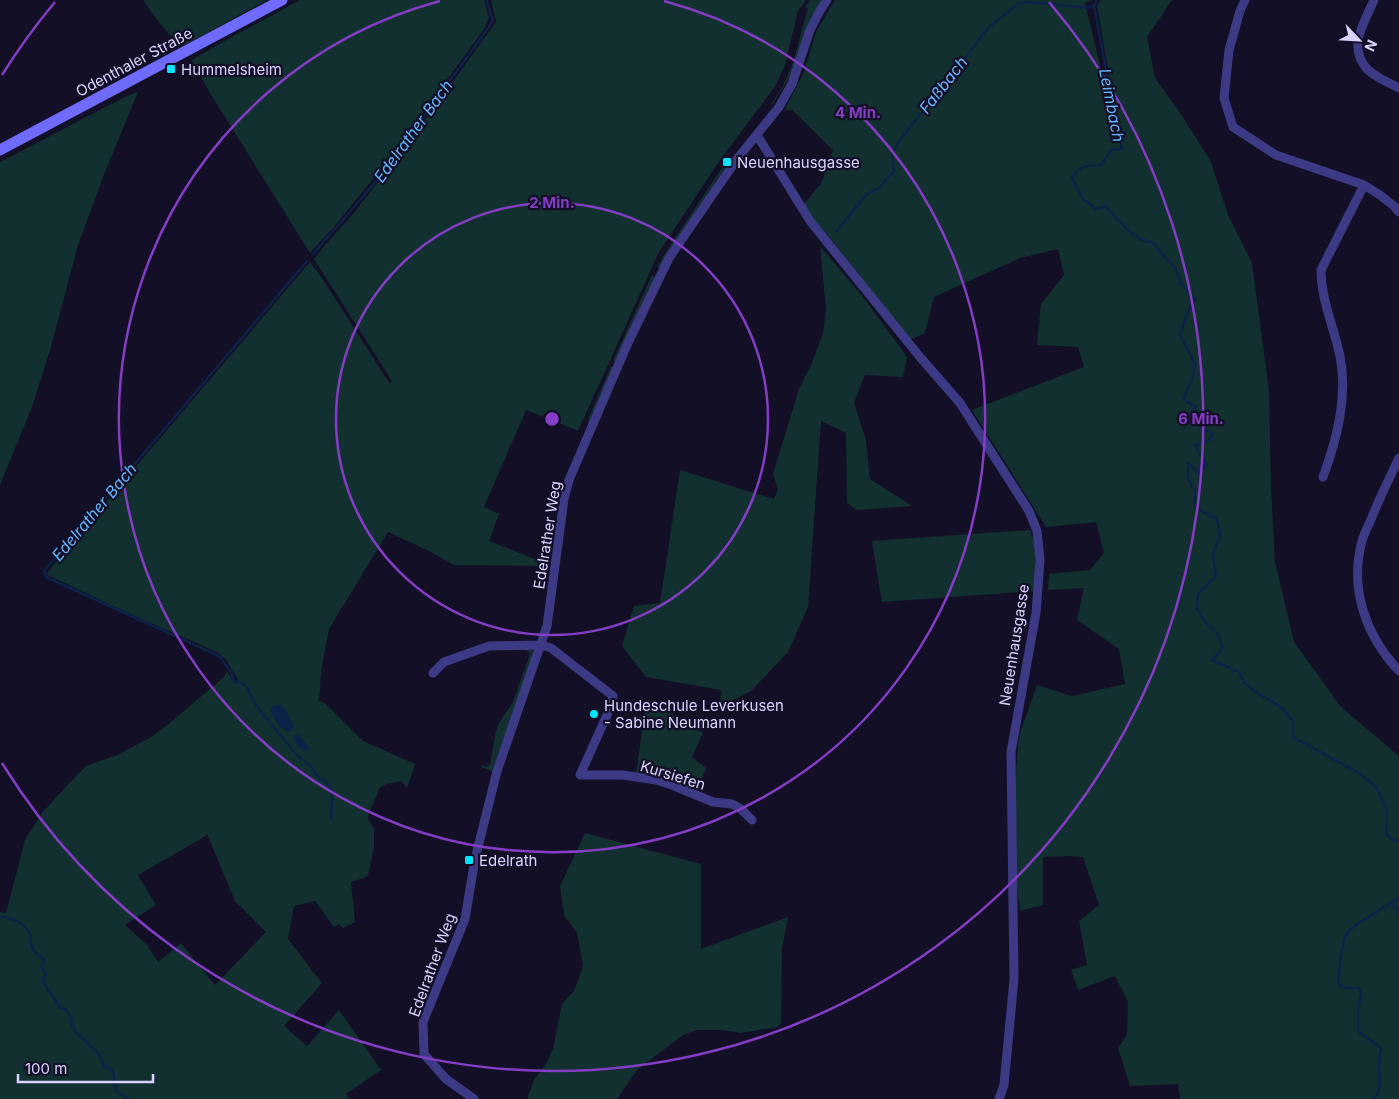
<svg xmlns="http://www.w3.org/2000/svg" width="1399" height="1099" font-family="Inter,sans-serif">
<style>
.green{fill:#12302f;fill-rule:evenodd}
.water{fill:#0c2248}
.lines{fill:none;stroke-linecap:round;stroke-linejoin:round}
.stream{stroke:#0c2248;stroke-width:2.5}
.minor{stroke:#3d3a85;stroke-width:9}
.secondary{stroke:#6f6bff;stroke-width:11}
.ring{fill:none;stroke:#843dc5;stroke-width:2.5}
.poi-dot{fill:#00e5ff;stroke:#130f26;stroke-width:2}
.labels{text-anchor:middle;dominant-baseline:central;stroke-width:4.5;stroke-linejoin:round;paint-order:stroke}
.street-label{font-size:15px;fill:#d9d4ff;stroke:#130f26}
.poi-label{font-size:15px;fill:#d9d4ff;stroke:#130f26;text-anchor:start}
.water-label{font-size:16px;font-style:italic;fill:#62b6ff;stroke:#130f26}
.centre{fill:#843dc5;stroke:#130f26;stroke-width:2.5}
.ring-label{font-size:15px;text-anchor:middle;font-weight:bold;fill:#843dc5;stroke:#130f26;stroke-width:4.5;stroke-linejoin:round;paint-order:stroke}
</style>
<rect width="100%" height="100%" fill="#130f26"/>
<path class="green" d="M143,0h124l-82,45c-16,-5 -32,-32 -42,-45z
M300,0h184l5,17 -4,11 -99,135 -53,65 -23,25 -100,-160 -13,-22 -5,-11 27,-16z
M491,0h315l-8,11 -13,54 -9,20 -56,75 -61,92 -81,179 -52,-21 -42,97 15,7 -10,27 51,20h10l-1,5 -95,-1 -25,-14 -41,-19 -59,97 -8,42 -2,30 6,2 38,38 52,23 -8,24 -6,-7 -14,3 -8,4c-2,11 -11,21 -11,32l6,8v20l-6,27 -4,3 -13,4 4,40 -12,6 -5,-4 -4,3 -19,-26 -21,5 -6,33 34,44 -38,43 23,20 32,-36 42,60 -35,24 3,5h-349v-187l6,1 19,-73 17,-27 36,-39 8,-8 31,-11 34,-18 15,-11 58,-49 3,-6 7,12 4,-3 -12,-20 -9,-8 -89,-39 -82,-39 64,-77 200,-235 12,16 68,106 2,-3 -78,-122 12,-15 27,-30 59,-76 84,-116zM207,834l28,67 31,31 -51,53 -34,-42 -23,19 -11,-17 -22,-20 31,-20 -18,-30 66,-38z
M810,0h13l-32,75 -19,30 -1,-1c9,-12 17,-27 22,-42 6,-17 9,-36 15,-53l-3,-2z
M835,0h257l-7,3 18,75 6,-3 -12,-69 4,-6h71l-25,37 8,41 28,39 28,45 17,53 24,48 17,127 2,100 4,72 19,80 47,65 58,49v343h-219l-2,-15 -48,2 -12,-38 9,-13 1,-33 -13,-26 -37,14 -7,-20 16,-5 -8,-44 20,-16 -16,-48 -12,-1 -28,1v48l-23,6 -6,-57 2,-82 3,-36 18,-51 35,11 53,-12 -6,-35 -42,-29 7,-32 -36,2 1,-16 41,-4 14,-17 -8,-31 -50,5 -74,-117 112,-43 -6,-20 -41,-2 4,-41 23,-29 -6,-26 -38,9 -86,39 -9,36 -15,7 -79,-101 -17,-19 -10,-16 17,-20 12,-34 -41,-40 -8,1 19,-37 14,-44z
M138,92l-33,80 -27,73 -28,105 -18,57 -32,78v-323l125,-65z
M724,165l2,1 -42,63 -24,39 -3,-1 14,-23z
M820,246l44,52 43,59 -4,20 -38,-2 -11,28 12,37 4,39 42,27 -55,4 -10,-7 -1,-70 -25,-12 -13,186 -20,45 -37,39 -31,16 1,-17 -75,-13 -24,-31 12,-40 26,-3 20,-133 94,29 4,-10 -5,-15 26,-85 13,-26 11,-30 3,-24z
M652,275l3,2 -38,86 -4,-2z
M611,366l4,2 -27,59 1,-10z
M1030,530l5,15v46l-153,11 -10,-61z
M524,647l7,2 3,4 -42,118 -11,-4 1,-2 5,2 3,-3 6,-33 3,-8 14,-21 17,-48 -2,-3 -5,-1z
M646,704l18,5 39,24 -11,24 14,11 -9,24 -61,-19z
M585,833l116,31v85l87,-32 -6,32 -1,74 -3,4 -37,6 -19,-3h-25l-14,5 -46,35 -20,29h-90l7,-19 13,-18 6,-13 9,-45 12,-13 9,-26 -6,-32 -13,-18 -4,-29z"/>
<path class="water" d="M276,705h5c6,5 12,16 12,23l-3,4c-9,-2 -19,-14 -19,-24z
M298,734l11,12 -1,4 -4,1c-5,-4 -11,-9 -11,-15z"/>
<g class="lines">
<path class="stream" d="M1097,0l-3,6 10,53 8,53 10,37 -11,1 -10,15c-15,0 -21,0 -29,13l11,21 13,10 9,-3 24,25 11,8 13,4 22,25 6,15 14,16 -7,12 -8,24 15,28 -2,15 -10,21 13,8 -5,15 21,11 -2,6 -15,7 11,17 -6,11 -12,-11v16l7,11v16l9,7 13,6 3,17 -7,18 3,22 -18,18 -1,14 8,14 12,11 6,15 -11,12 27,12c4,17 26,24 40,34 5,4 10,10 14,15v16l66,36 17,14 11,23 -1,24 7,6 6,2
M837,231l29,-36 14,-8 14,-16 -2,-17 7,-13 73,-92 17,-22 29,-23 10,-2 60,6 5,-2
M313,254l66,-76 110,-151 4,-7 -6,-17v-3
M307,261l-263,310 2,6 173,79 12,16 3,9 11,4 12,22 39,47 16,14 3,6 4,4 7,3 6,10 -1,28
M1392,904l5,5 2,3
M0,917c11,0 25,5 30,17 1,2 0,5 1,8 1,9 6,13 14,18l-3,8 4,6 -3,7 17,27 5,1 5,6 1,7 4,9 24,23 5,11 9,7 3,19 12,8
M1374,1099c8,-9 5,-20 5,-31 0,-7 1,-14 2,-20l-23,-17v-21l3,-18 -3,-4h-13l-7,-4c2,-15 2,-33 7,-47 6,-14 41,-28 54,-40"/>
<path class="minor" d="M1245,0l-5,11 -11,39 -5,48 9,29 43,28 88,30 16,10 14,11 5,6
M1374,0c-4,9 -16,33 -16,41 -2,29 19,36 41,47
M757,135l53,86 110,136 40,46 69,108 8,20 3,29 -4,53 -25,139 3,227 -10,106 -5,14
M1399,458c-9,19 -19,39 -27,59 -3,8 -8,16 -10,24 -13,48 4,95 37,130
M1323,477c14,-38 25,-80 17,-121 -6,-28 -19,-57 -19,-86l43,-85
M433,673l11,-11 45,-16 52,-1 10,3 62,48 -6,19 -27,60h43l33,5 16,5 41,17 19,2 9,5 11,11
M474,1099l-28,-20 -22,-25 -1,-32 42,-103 10,-60 22,-88 50,-145 17,-127 5,-19 58,-135 42,-87 68,-99 42,-52 13,-23 18,-54 11,-21 6,-9"/>
<path class="secondary" d="M0,150l282,-150"/>
</g>
<g class="ring">
<circle cx="552" cy="419" r="216"/>
<path d="M664 1A433 433 0 1 1 440 1"/>
<path d="M2 75A649 649 0 0 1 55 2M1049 2A649 649 0 1 1 2 763"/>
</g>
<g class="poi-dot">
<rect x="166" y="64" width="10" height="10" rx="2.5"/>
<rect x="722" y="157" width="10" height="10" rx="2.5"/>
<circle cx="594" cy="714" r="5"/>
<rect x="464" y="855" width="10" height="10" rx="2.5"/>
</g>
<g class="labels">
<g class="street-label">
<text transform="translate(134 62) rotate(-28)">Odenthaler Straße</text>
<text transform="translate(547 535) rotate(-81)">Edelrather Weg</text>
<text transform="translate(1014 645) rotate(-81)">Neuenhausgasse</text>
<text transform="translate(673 775) rotate(17)">Kursiefen</text>
<text transform="translate(432 965) rotate(-70)">Edelrather Weg</text>
</g>
<g class="poi-label">
<text x="181" y="69">Hummelsheim</text>
<text x="737" y="162">Neuenhausgasse</text>
<text x="604" y="705">Hundeschule Leverkusen<tspan x="604" dy="17">- Sabine Neumann</tspan></text>
<text x="479" y="860">Edelrath</text>
</g>
<g class="water-label">
<text transform="translate(943 85) rotate(-52)">Faßbach</text>
<text transform="translate(1112 105) rotate(79)">Leimbach</text>
<text transform="translate(413 131) rotate(-54)">Edelrather Bach</text>
<text transform="translate(94 512) rotate(-50)">Edelrather Bach</text>
</g>
</g>
<circle cx="552" cy="419" r="8" class="centre"/>
<g class="ring-label">
<text x="858" y="118">4 Min.</text>
<text x="552" y="208">2 Min.</text>
<text x="1201" y="424">6 Min.</text>
</g>
<g transform="translate(1359 40) rotate(115)" stroke="#130f26" stroke-width="4" paint-order="stroke">
<path d="M0-4L9 19L0 12L-9 19Z" fill="#d9d4ff"/>
<text y="-8" font-size="14" font-weight="bold" text-anchor="middle" fill="#d9d4ff">N</text>
</g>
<path d="M18 1074v8h135v-8" fill="none" stroke="#d9d4ff" stroke-width="2.5"/>
<text x="25" y="1074" font-size="15" fill="#d9d4ff" stroke="#130f26" stroke-width="4" paint-order="stroke">100 m</text>
</svg>
